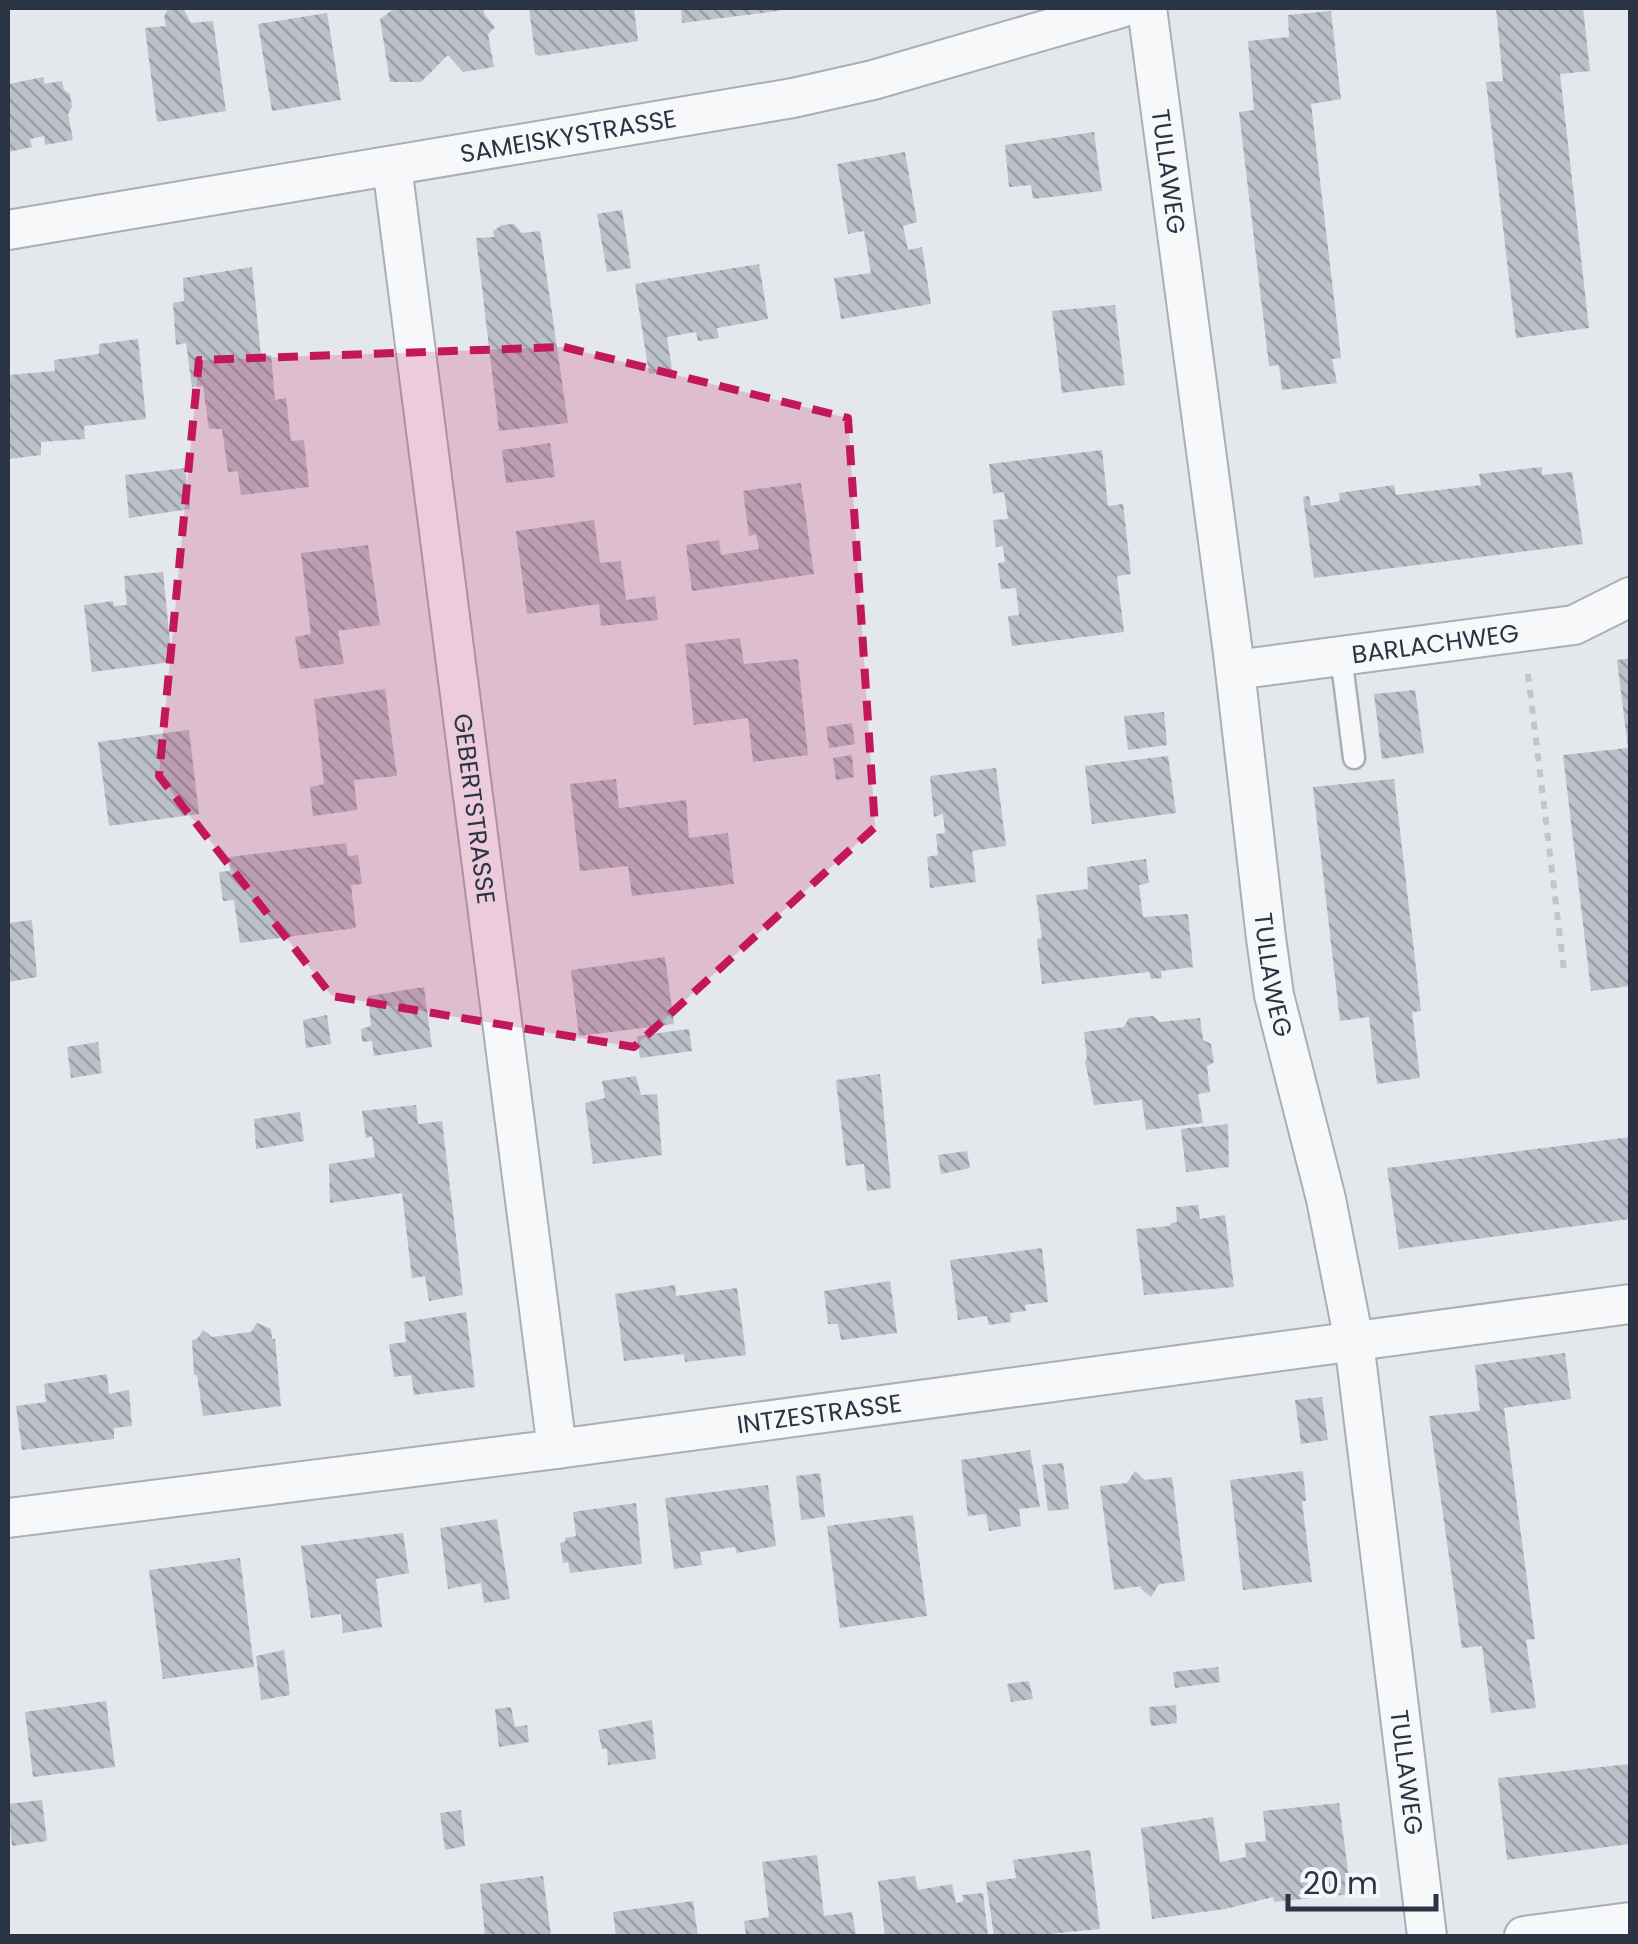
<svg xmlns="http://www.w3.org/2000/svg" width="1638" height="1944" font-family="Poppins,sans-serif">
<style>
.building{fill:url(#building-back-hatch)}
.lines{fill:none;stroke-linecap:round;stroke-linejoin:round}
.service-casing{stroke:#a9aeb7;stroke-width:25}
.minor-casing{stroke:#a9aeb7;stroke-width:42}
.path{stroke:#c2c5cb;stroke-width:6;stroke-dasharray:8 8;stroke-linecap:butt}
.service{stroke:#f7f8fa;stroke-width:20}
.minor{stroke:#f7f8fa;stroke-width:38}
.marked{fill:#c2185b;fill-opacity:0.2;stroke:#c2185b;stroke-width:8;stroke-dasharray:20 12;stroke-linejoin:round}
.labels{text-anchor:middle;dominant-baseline:central;stroke-width:8;stroke-linejoin:round;paint-order:stroke}
.street-label{font-size:25px;fill:#2b3445;stroke:#f4f6f9}
</style>
<defs>
<pattern id="building-back-hatch" width="6" height="6" patternUnits="userSpaceOnUse" patternTransform="scale(2.5)"><rect width="6" height="6" fill="#bbc0ca"/><path d="M-1 5l2 2M0 0l6 6M5-1l2 2" fill="none" stroke="#989da6"/></pattern>
</defs>
<rect width="100%" height="100%" fill="#e4e7ec"/>
<path class="building" d="M176,8h7l8,15 22,-2 13,90 -69,11 -12,-94 21,-2 -2,-9 4,-8z
M395,8h88l2,7 10,12 -7,7 6,33 -31,5 -15,-17 -27,27h-31l-10,-63z
M529,8h105l4,33 -99,15 -4,-2z
M681,8h104v2l-103,13z
M1496,8h87l7,63 -30,3 29,254 -73,10 -30,-256 17,-1z
M1331,11l10,88 -30,5 30,254 -9,1 5,24 -55,7 -3,-25 -10,1 -30,-254 15,-2 -6,-69 41,-4 -1,-22z
M327,13l14,87 -69,11 -14,-87z
M44,77v7l18,-3 2,9 6,4 2,13 -4,7 5,26 -28,5 -1,-9 -14,3 2,8 -24,5v-68z
M1094,132l8,59 -69,8 -2,-14 -22,2 -4,-42z
M905,152l12,70 -14,4 5,24 14,-3 9,57 -90,15 -7,-41 37,-5 -7,-42 -16,3 -11,-70z
M622,210l9,58 -24,4 -10,-58z
M514,224l8,9 18,-2 28,192 -69,8 -23,-193 18,-1 -1,-6 9,-6z
M759,264l9,55 -51,9 2,10 -21,3 -2,-9 -29,5 5,33 -23,4 -14,-90z
M252,267l9,89 10,-1 4,45 11,-2 5,43 13,-1 5,47 -68,8 -3,-24 -10,1 -6,-43h-13l-6,-43 -11,1 -6,-44 -10,2 -3,-42 11,-2 -1,-23z
M1115,305l10,80 -63,8 -10,-82z
M138,339l8,80 -62,7 1,13 -44,3v13l-33,4 2,-84 45,-4 -1,-11 45,-6v-10z
M550,443l5,34 -49,6 -4,-33z
M1102,450l6,56 15,-2 8,70 -14,2 7,56 -112,14 -4,-30 11,-1 -3,-27 -15,1 -3,-26 7,-1 -2,-16 -7,1 -3,-27 15,-1 -4,-27 -11,2 -4,-30z
M1542,467v8l30,-3 11,72 -269,34 -11,-81 6,-1 2,10 29,-5 -1,-8 55,-8 2,10 85,-10 -2,-11z
M185,468l5,41 -61,9 -4,-43z
M801,483l13,91 -122,17 -6,-46 33,-5 2,15 38,-6 -3,-15 -7,2 -6,-45z
M594,520l6,43 21,-2 5,39 29,-4 3,24 -57,6 -2,-22 -72,10 -11,-83z
M368,545l12,80 -42,6 6,33 -44,5 -5,-32 16,-3 -10,-81z
M163,572l9,90 -80,10 -8,-67 29,-4 1,5 13,-1 -3,-29z
M740,638l4,26 54,-5 10,96 -55,7 -5,-44 -54,7 -9,-81z
M1630,658v328l-39,5 -28,-236 65,-7 -11,-88z
M385,689l12,87 -43,4 3,30 -44,6 -3,-29 14,-3 -10,-85z
M1415,690l9,63 -42,6 -8,-65z
M1164,712l3,33 -39,5 -4,-34z
M852,723l3,21 -26,4 -3,-21z
M189,730l10,84 -90,12 -11,-84z
M852,755l2,22 -18,3 -3,-22z
M1168,756l8,57 -84,11 -7,-58z
M996,768l10,78 -34,5 4,31 -46,6 -3,-31 11,-2 -2,-21 9,-1 -2,-19 -9,3 -4,-41z
M616,779l3,29 67,-8 3,38 39,-5 6,51 -102,12 -4,-30 -48,5 -10,-87z
M1394,779l27,232 -9,1 8,66 -43,6 -8,-67 -29,4 -27,-234z
M346,843l2,13 10,-1 4,29 -11,1 5,43 -116,15 -6,-43 -11,1 -4,-29 11,-1 -1,-14z
M1146,859l3,24 -10,2 4,32 45,-3 5,53 -32,4 1,7 -11,1 -2,-7 -107,12 -5,-45 5,-1 -6,-43 52,-6 -1,-22z
M32,920l5,57 -29,5v-59z
M665,957l9,67 -95,12 -8,-66z
M424,987l8,60 -58,9 -2,-15 -10,1 -1,-13 10,-3 -3,-30z
M327,1015l4,29 -25,4 -3,-28z
M1153,1016l7,6 40,-4 3,22 8,4 3,18 -7,4 3,26 -12,2 5,29 -57,7 -4,-30 -48,5 -9,-44 2,-3 -3,-26 40,-5 5,-9z
M689,1029l3,22 -52,7 -3,-22z
M98,1042l4,31 -31,5 -4,-31z
M880,1074l11,114 -24,3 -3,-27 -18,2 -10,-86z
M636,1076l5,19 16,-1 5,61 -69,9 -8,-61 20,-5 -3,-17z
M416,1105l2,19 24,-3 21,174 -34,6 -4,-25 -13,2 -10,-85 -72,10 -1,-39 46,-7 -3,-21 -6,2 -4,-27z
M300,1112l4,29 -48,8 -2,-30z
M1228,1124l1,43 -43,5 -5,-43z
M1630,1137v82l-231,30 -12,-81z
M967,1151l3,17 -29,6 -3,-19z
M1198,1205l2,14 25,-4 9,72 -90,8 -8,-66 34,-3 1,-3 6,-1 -1,-15z
M1042,1248l6,54 -23,3 1,6 -16,2 1,9 -22,3 -2,-9 -29,4 -8,-60z
M890,1281l7,52 -56,7 -3,-16h-10l-4,-33z
M675,1285l1,11 61,-8 9,67 -61,7 -1,-8 -60,7 -9,-67z
M466,1312l9,75 -61,8 -3,-20 -17,2 -5,-33 17,-2 -2,-20z
M257,1323l14,6 1,10h3l6,67 -78,10 -6,-41h-3l-2,-35 5,-1 6,-9 9,7 39,-5z
M1565,1353l6,46 -67,9 31,231 -9,1 10,68 -45,5 -9,-67 -20,2 -33,-232 51,-5 -5,-46z
M107,1374l2,20 20,-4 3,36 -18,2v11l-92,11 -6,-44 30,-4 -2,-18z
M1322,1397l6,43 -27,4 -6,-44z
M1030,1450l10,57 -21,2 2,17 -32,5 -3,-17 -18,2 -7,-56z
M1063,1463l6,46 -21,2 -6,-46z
M1135,1471l10,9 27,-3 13,104 -26,3 -8,13 -11,-9 2,-2 -28,4 -14,-104 27,-3z
M1303,1471l3,30h-4l10,81 -69,8 -13,-110z
M820,1473l5,44 -24,3 -5,-44z
M768,1485l8,61 -39,7 -2,-6 -35,5 2,13 -28,4 -9,-71z
M636,1503l6,61 -72,9 -2,-11 -5,1 -3,-20 6,-2 -1,-3 11,-2 -3,-24z
M913,1515l14,101 -87,12 -13,-102z
M497,1519l13,80 -26,4 -3,-20 -33,6 -8,-61z
M403,1533l6,40 -33,6 6,48 -39,6 -2,-19 -30,4 -10,-72z
M240,1558l14,109 -91,12 -14,-109z
M284,1650l6,45 -29,5 -5,-44z
M1218,1667l2,15 -45,6 -2,-16z
M1029,1681l4,18 -22,3 -4,-18z
M106,1701l9,66 -82,10 -8,-65z
M1176,1705l1,18 -26,3 -2,-19z
M511,1707l4,20 12,-2 2,17 -30,5 -4,-38z
M652,1720l4,39 -48,6 -1,-16h-5l-4,-19z
M1630,1764v80l-123,16 -9,-82z
M42,1800l5,41 -35,5 -4,-42z
M1339,1803l12,91 -77,8 -1,-5 -48,12 -73,10 -11,-91 72,-11 7,45 26,-5 -1,-14 21,-2 -3,-30z
M461,1810l4,36 -20,4 -5,-37z
M1090,1850l10,79 -71,7h-35l-8,-54 30,-4 -3,-18z
M817,1855l7,61 28,-4 4,24h-110l-2,-15 25,-4 -7,-55z
M543,1876l8,60h-66l-5,-52z
M915,1876l3,14 34,-6 4,19 8,-2 -2,-6 21,-2 5,43h-103l-7,-55z
M693,1901l5,35h-82l-3,-24z"/>
<g class="lines">
<defs>
<path id="service" d="M1341,656l13,102"/>
<g id="minor">
<path id="s1" d="M1147,8l86,645 33,285 8,57 52,204 28,142 73,595"/>
<path id="s2" d="M392,166l165,1283"/>
<path id="s3" d="M8,230l785,-132 80,-18 248,-72"/>
<path id="s4" d="M1235,670l339,-45 56,-28"/>
<path id="s5" d="M8,1518l549,-69 1073,-145"/>
<path d="M1524,1936l106,-14"/>
</g>
</defs>
<use href="#service" class="service-casing"/>
<use href="#minor" class="minor-casing"/>
<path class="path" d="M1528,674l36,296"/>
<use href="#service" class="service"/>
<use href="#minor" class="minor"/>
</g>
<path class="marked" d="M564,347l284,71 27,409 -241,220 -302,-51 -173,-220 40,-416z"/>
<g class="labels">
<g class="street-label">
<text stroke="none"><textPath href="#s3" startOffset="568">SAMEISKYSTRASSE</textPath></text>
<text stroke="none"><textPath href="#s1" startOffset="165">TULLAWEG</textPath></text>
<text stroke="none"><textPath href="#s4" startOffset="202">BARLACHWEG</textPath></text>
<text stroke="none"><textPath href="#s2" startOffset="648">GEBERTSTRASSE</textPath></text>
<text stroke="none"><textPath href="#s1" startOffset="975">TULLAWEG</textPath></text>
<text stroke="none"><textPath href="#s5" startOffset="818">INTZESTRASSE</textPath></text>
<text stroke="none"><textPath href="#s1" startOffset="1785">TULLAWEG</textPath></text>
</g>
</g>
<rect width="1638" height="1944" fill="none" stroke="#2b3445" stroke-width="20"/>
<path d="M1288 1894v15h148v-15" fill="none" stroke="#2b3445" stroke-width="5"/>
<text x="1303" y="1894" font-size="30" fill="#2b3445" stroke="#f4f6f9" stroke-width="8" paint-order="stroke">20 m</text>
</svg>
